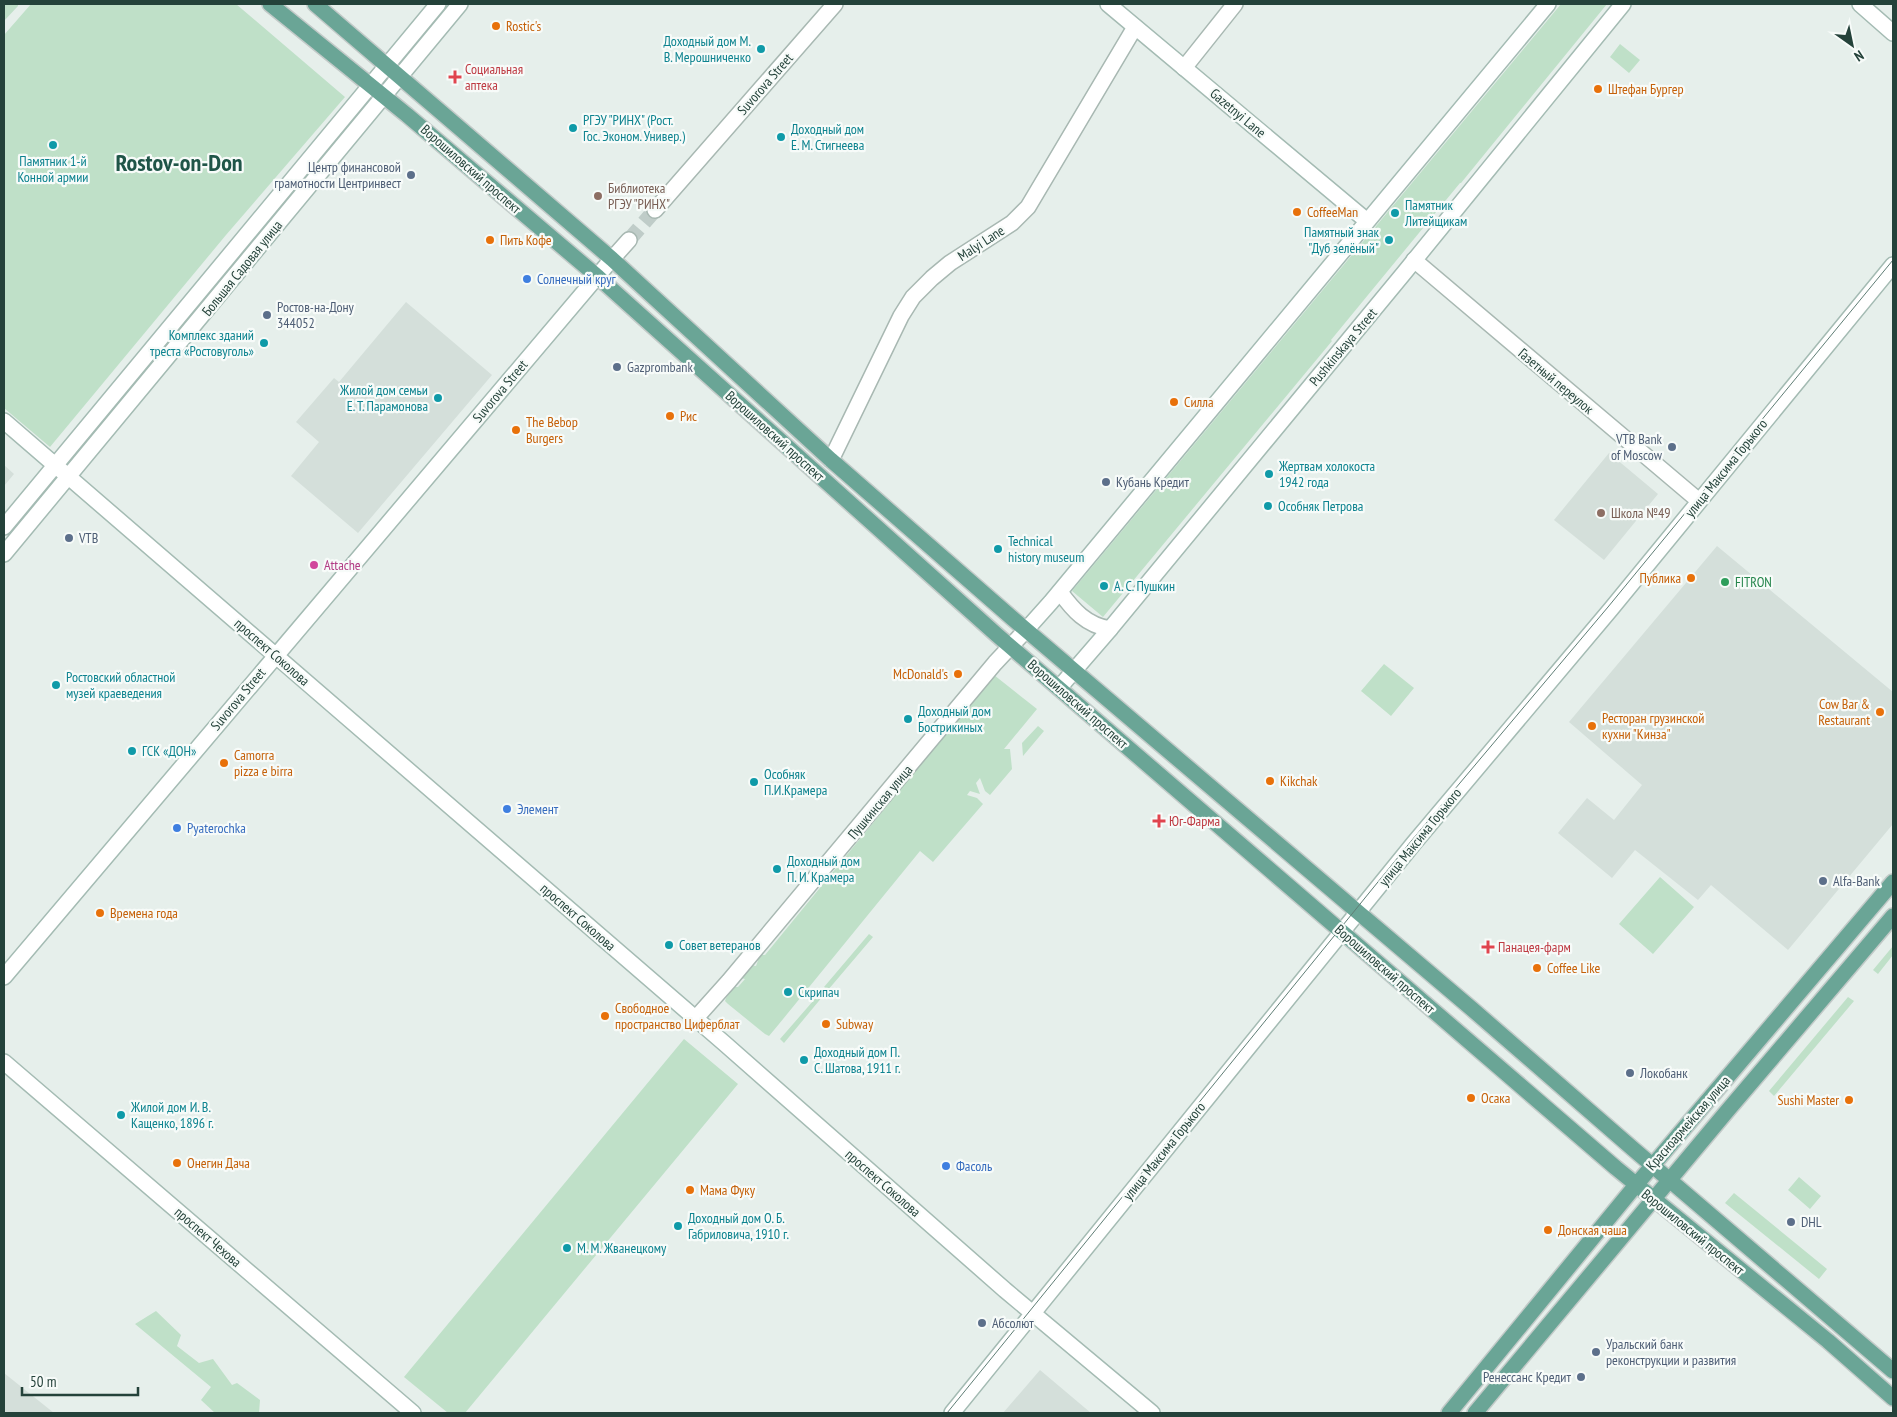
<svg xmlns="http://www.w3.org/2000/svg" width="1897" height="1417" font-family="'PT Sans Narrow',sans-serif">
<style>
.built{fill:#d4dfda}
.green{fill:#bfe0c8}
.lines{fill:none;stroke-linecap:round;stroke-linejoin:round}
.street-tunnel{stroke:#bfccc8;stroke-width:15;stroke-dasharray:15 8;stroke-linecap:butt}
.street-casing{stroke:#a8b8b2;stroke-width:18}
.secondary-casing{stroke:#a4bbb3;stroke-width:18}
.primary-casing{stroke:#c2cac8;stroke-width:18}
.street{stroke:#fff;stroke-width:15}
.secondary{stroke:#fff;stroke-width:15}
.primary{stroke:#6aa596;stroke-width:15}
.tram{stroke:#5f7d75;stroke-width:1}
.food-dot{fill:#e8710a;stroke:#f7fbf9;stroke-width:2}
.culture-dot{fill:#0f9aa8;stroke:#f7fbf9;stroke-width:2}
.health-dot{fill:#e0444e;stroke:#f7fbf9;stroke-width:2}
.service-dot{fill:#5c6f8a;stroke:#f7fbf9;stroke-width:2}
.education-dot{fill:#8d6e63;stroke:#f7fbf9;stroke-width:2}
.shop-dot{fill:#3f7fe0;stroke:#f7fbf9;stroke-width:2}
.hotel-dot{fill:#d1479c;stroke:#f7fbf9;stroke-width:2}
.leisure-dot{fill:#2e9e5b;stroke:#f7fbf9;stroke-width:2}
.labels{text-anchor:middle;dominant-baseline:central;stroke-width:4.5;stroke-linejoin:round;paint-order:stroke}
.food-label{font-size:14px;fill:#c56008;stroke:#f7fbf9;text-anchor:start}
.culture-label{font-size:14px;fill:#0d838f;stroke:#f7fbf9;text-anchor:start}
.health-label{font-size:14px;fill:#be3a42;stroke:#f7fbf9;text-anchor:start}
.street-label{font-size:14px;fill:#24423a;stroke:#f7fbf9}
.service-label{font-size:14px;fill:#4e5e75;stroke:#f7fbf9;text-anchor:start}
.education-label{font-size:14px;fill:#785e54;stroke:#f7fbf9;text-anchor:start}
.shop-label{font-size:14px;fill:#366cbe;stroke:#f7fbf9;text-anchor:start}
.hotel-label{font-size:14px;fill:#b23c85;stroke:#f7fbf9;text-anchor:start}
.leisure-label{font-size:14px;fill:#27864d;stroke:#f7fbf9;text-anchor:start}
.town-label{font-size:24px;font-weight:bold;fill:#1f5548;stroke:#f7fbf9}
</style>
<rect width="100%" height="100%" fill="#e6efeb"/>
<path class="built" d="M406,302l86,73 -134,158 -67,-57 28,-34 -23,-20 38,-44 5,4z
M1609,453l49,41 -54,66 -50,-40z
M4,465l10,9 -10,12z
M1717,546l176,146v132l-105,126 -77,-65 -13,15 -63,-50 -23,28 -54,-45 29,-35 27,22 28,-35 -73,-63z
M1040,1370l51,43h-88z
M4,1373l50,40h-50z"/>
<path class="green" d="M4,4h14v2l-14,15z
M31,4h205l109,93 -119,138 -176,212 -46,-39v-373z
M1561,4h46l-146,179h-1l-129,157 1,1 -229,276 -31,-26z
M1620,44l20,16 -11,13 -19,-16z
M1384,664l30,24 -23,28 -30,-25z
M994,675l43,34 -33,40h6l2,20 -22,26 -5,-4 -5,-13 -4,5 4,11 -10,-3 -3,4 10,3 6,6 -50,58 -13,-11 -141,173 -10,12 -4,-2 -37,-30 -3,-3 1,-3 8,-11h4l7,-8 -4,-1 9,-13 6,1 4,-11h5z
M1038,726l6,5 -21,25 -1,-13z
M1660,877l34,30 -41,47 -34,-30z
M869,934l4,3 -45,53 -4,-3z
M1893,946v9l-15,19 -5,-4z
M820,993l3,3 -39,47 -4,-4z
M1848,997l6,4 -80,95 -5,-5z
M684,1039l54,45 -273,329h-17l-44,-36z
M1799,1177l22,19 -11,13 -22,-19z
M1734,1193l93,76 -8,10 -94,-76z
M156,1311l25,24 -4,11 22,17 14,-4 19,26 5,-2 23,17 -1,13h-44l-14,-13 10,-13 -76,-63z"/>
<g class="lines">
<path class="street-tunnel" d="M629,240l26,-30"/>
<defs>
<path id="street" d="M1184,68l51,-64
M655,210l180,-206
M612,259l17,-19
M1414,260l285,241
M831,460l70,-144 12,-19 19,-19 18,-15 62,-40 16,-16 107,-180
M1060,592c13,18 26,33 50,37
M695,1019l34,-38 266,-318 31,-33"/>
<path id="secondary" d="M1108,4l259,217
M1860,4l33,29
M4,421l720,622 281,247 147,123
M4,527l434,-523
M4,554l456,-550
M1026,630l25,-28 497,-598
M1059,688l51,-59 294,-356 219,-269
M4,977l608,-718
M4,1062l409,351
M952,1413l462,-570 197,-234 282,-344"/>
<path id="primary" d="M270,4l137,111 191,162 399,358 345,297 274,236 212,173 65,57
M315,4l297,255 219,201 181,158 460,391 160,139 261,223
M1449,1413l187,-228 257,-303
M1475,1413l253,-303 165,-194"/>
</defs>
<use href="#street" class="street-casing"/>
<use href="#secondary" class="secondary-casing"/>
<use href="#primary" class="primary-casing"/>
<use href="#street" class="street"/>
<use href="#secondary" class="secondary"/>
<use href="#primary" class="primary"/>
<path class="tram" d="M947,1413l465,-573 196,-233 285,-347"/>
</g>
<g class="food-dot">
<circle cx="496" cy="26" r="5"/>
<circle cx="1598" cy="89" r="5"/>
<circle cx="1297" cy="212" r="5"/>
<circle cx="490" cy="240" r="5"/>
<circle cx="1174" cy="402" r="5"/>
<circle cx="670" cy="416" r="5"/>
<circle cx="516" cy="430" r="5"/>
<circle cx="1691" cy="578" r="5"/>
<circle cx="958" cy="674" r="5"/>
<circle cx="1880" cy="712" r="5"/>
<circle cx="1592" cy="726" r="5"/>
<circle cx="224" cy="763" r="5"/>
<circle cx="1270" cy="781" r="5"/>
<circle cx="100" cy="913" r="5"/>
<circle cx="1537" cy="968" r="5"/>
<circle cx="605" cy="1016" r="5"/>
<circle cx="826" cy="1024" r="5"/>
<circle cx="1471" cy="1098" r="5"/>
<circle cx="1849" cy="1100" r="5"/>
<circle cx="177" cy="1163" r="5"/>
<circle cx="690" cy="1190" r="5"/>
<circle cx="1548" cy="1230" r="5"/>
</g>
<g class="culture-dot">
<circle cx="761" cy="49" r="5"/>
<circle cx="573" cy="128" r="5"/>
<circle cx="781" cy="137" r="5"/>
<circle cx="53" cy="145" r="5"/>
<circle cx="1395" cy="213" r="5"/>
<circle cx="1389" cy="240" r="5"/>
<circle cx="264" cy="343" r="5"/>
<circle cx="438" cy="398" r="5"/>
<circle cx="1269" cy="474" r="5"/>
<circle cx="1268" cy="506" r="5"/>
<circle cx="998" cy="549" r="5"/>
<circle cx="1104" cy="586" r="5"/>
<circle cx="56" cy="685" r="5"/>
<circle cx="908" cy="719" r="5"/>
<circle cx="132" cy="751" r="5"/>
<circle cx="754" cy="782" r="5"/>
<circle cx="777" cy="869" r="5"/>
<circle cx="669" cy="945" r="5"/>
<circle cx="788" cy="992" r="5"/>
<circle cx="804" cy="1060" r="5"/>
<circle cx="121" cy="1115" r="5"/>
<circle cx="678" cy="1226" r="5"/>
<circle cx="567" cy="1248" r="5"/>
</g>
<g class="health-dot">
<path d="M452.5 69.5h5v5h5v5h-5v5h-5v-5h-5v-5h5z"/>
<path d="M1156.5 813.5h5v5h5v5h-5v5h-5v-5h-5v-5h5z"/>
<path d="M1485.5 939.5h5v5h5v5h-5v5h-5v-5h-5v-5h5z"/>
</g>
<g class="service-dot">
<circle cx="411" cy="175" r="5"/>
<circle cx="267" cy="315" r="5"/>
<circle cx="617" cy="367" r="5"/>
<circle cx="1672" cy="447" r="5"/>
<circle cx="1106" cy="482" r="5"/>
<circle cx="69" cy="538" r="5"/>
<circle cx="1823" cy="881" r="5"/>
<circle cx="1630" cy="1073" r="5"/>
<circle cx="1791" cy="1222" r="5"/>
<circle cx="982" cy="1323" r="5"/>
<circle cx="1596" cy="1352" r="5"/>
<circle cx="1581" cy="1377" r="5"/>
</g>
<g class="education-dot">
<circle cx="598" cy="196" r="5"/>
<circle cx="1601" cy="513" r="5"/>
</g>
<g class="shop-dot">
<circle cx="527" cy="279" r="5"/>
<circle cx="507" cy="809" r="5"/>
<circle cx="177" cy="828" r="5"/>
<circle cx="946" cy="1166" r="5"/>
</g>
<circle class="hotel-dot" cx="314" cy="565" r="5"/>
<circle class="leisure-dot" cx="1725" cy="582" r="5"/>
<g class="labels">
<g class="food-label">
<text x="506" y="26">Rostic's</text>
<text x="1608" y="89">Штефан Бургер</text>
<text x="1307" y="212">CoffeeMan</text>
<text x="500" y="240">Пить Кофе</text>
<text x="1184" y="402">Силла</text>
<text x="680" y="416">Рис</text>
<text x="526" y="422">The Bebop<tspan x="526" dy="16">Burgers</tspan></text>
<text x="1681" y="578" text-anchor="end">Публика</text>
<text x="948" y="674" text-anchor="end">McDonald's</text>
<text x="1870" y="704" text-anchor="end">Cow Bar &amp;<tspan x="1870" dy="16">Restaurant</tspan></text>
<text x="1602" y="718">Ресторан грузинской<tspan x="1602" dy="16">кухни "Кинза"</tspan></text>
<text x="234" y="755">Camorra<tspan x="234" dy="16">pizza e birra</tspan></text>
<text x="1280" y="781">Kikchak</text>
<text x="110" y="913">Времена года</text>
<text x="1547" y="968">Coffee Like</text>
<text x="615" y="1008">Свободное<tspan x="615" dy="16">пространство Циферблат</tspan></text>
<text x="836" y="1024">Subway</text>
<text x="1481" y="1098">Осака</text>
<text x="1839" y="1100" text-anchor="end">Sushi Master</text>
<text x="187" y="1163">Онегин Дача</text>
<text x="700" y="1190">Мама Фуку</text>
<text x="1558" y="1230">Донская чаша</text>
</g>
<g class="culture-label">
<text x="751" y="41" text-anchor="end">Доходный дом М.<tspan x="751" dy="16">В. Мерошниченко</tspan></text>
<text x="583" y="120">РГЭУ "РИНХ" (Рост.<tspan x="583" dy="16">Гос. Эконом. Универ.)</tspan></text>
<text x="791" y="129">Доходный дом<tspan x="791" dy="16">Е. М. Стигнеева</tspan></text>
<text x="53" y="161" text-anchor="middle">Памятник 1-й<tspan x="53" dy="16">Конной армии</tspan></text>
<text x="1405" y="205">Памятник<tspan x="1405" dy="16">Литейщикам</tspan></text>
<text x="1379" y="232" text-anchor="end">Памятный знак<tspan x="1379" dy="16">"Дуб зелёный"</tspan></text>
<text x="254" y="335" text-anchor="end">Комплекс зданий<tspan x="254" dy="16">треста «Ростовуголь»</tspan></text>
<text x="428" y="390" text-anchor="end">Жилой дом семьи<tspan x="428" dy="16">Е. Т. Парамонова</tspan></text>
<text x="1279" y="466">Жертвам холокоста<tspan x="1279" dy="16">1942 года</tspan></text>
<text x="1278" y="506">Особняк Петрова</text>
<text x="1008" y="541">Technical<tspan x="1008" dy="16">history museum</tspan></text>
<text x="1114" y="586">А. С. Пушкин</text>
<text x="66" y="677">Ростовский областной<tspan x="66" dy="16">музей краеведения</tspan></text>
<text x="918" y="711">Доходный дом<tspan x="918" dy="16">Бострикиных</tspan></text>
<text x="142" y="751">ГСК «ДОН»</text>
<text x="764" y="774">Особняк<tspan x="764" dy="16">П.И.Крамера</tspan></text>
<text x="787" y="861">Доходный дом<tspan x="787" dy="16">П. И. Крамера</tspan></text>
<text x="679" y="945">Совет ветеранов</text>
<text x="798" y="992">Скрипач</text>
<text x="814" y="1052">Доходный дом П.<tspan x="814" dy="16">С. Шатова, 1911 г.</tspan></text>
<text x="131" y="1107">Жилой дом И. В.<tspan x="131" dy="16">Кащенко, 1896 г.</tspan></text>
<text x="688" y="1218">Доходный дом О. Б.<tspan x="688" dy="16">Габриловича, 1910 г.</tspan></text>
<text x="577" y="1248">М. М. Жванецкому</text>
</g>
<g class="health-label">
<text x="465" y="69">Социальная<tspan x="465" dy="16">аптека</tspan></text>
<text x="1169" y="821">Юг-Фарма</text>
<text x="1498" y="947">Панацея-фарм</text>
</g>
<g class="street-label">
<text transform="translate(765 84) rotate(-49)">Suvorova Street</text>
<text transform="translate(1238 113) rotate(40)">Gazetnyi Lane</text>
<text transform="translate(471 169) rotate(41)">Ворошиловский проспект</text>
<text transform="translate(981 243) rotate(-33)">Malyi Lane</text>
<text transform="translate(242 268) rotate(-51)">Большая Садовая улица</text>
<text transform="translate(1343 347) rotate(-50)">Pushkinskaya Street</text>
<text transform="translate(1556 381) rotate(40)">Газетный переулок</text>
<text transform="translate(500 391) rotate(-50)">Suvorova Street</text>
<text transform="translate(775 436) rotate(42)">Ворошиловский проспект</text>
<text transform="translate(1726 468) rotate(-51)">улица Максима Горького</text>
<text transform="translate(272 652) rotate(41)">проспект Соколова</text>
<text transform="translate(238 699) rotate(-50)">Suvorova Street</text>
<text transform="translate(1078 704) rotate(41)">Ворошиловский проспект</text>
<text transform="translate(880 802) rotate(-50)">Пушкинская улица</text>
<text transform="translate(1420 837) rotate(-51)">улица Максима Горького</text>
<text transform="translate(578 917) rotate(41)">проспект Соколова</text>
<text transform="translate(1385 969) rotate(41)">Ворошиловский проспект</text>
<text transform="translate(1688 1123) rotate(-49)">Красноармейская улица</text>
<text transform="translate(1164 1151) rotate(-51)">улица Максима Горького</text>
<text transform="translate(883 1183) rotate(41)">проспект Соколова</text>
<text transform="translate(1693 1232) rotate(39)">Ворошиловский проспект</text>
<text transform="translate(208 1237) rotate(41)">проспект Чехова</text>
</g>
<g class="service-label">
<text x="401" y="167" text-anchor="end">Центр финансовой<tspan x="401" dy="16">грамотности Центринвест</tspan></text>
<text x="277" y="307">Ростов-на-Дону<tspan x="277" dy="16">344052</tspan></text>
<text x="627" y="367">Gazprombank</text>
<text x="1662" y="439" text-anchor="end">VTB Bank<tspan x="1662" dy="16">of Moscow</tspan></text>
<text x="1116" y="482">Кубань Кредит</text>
<text x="79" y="538">VTB</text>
<text x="1833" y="881">Alfa-Bank</text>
<text x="1640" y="1073">Локобанк</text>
<text x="1801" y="1222">DHL</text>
<text x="992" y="1323">Абсолют</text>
<text x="1606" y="1344">Уральский банк<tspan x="1606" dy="16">реконструкции и развития</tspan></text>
<text x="1571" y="1377" text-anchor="end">Ренессанс Кредит</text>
</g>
<g class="education-label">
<text x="608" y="188">Библиотека<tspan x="608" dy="16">РГЭУ "РИНХ"</tspan></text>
<text x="1611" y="513">Школа №49</text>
</g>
<g class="shop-label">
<text x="537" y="279">Солнечный круг</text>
<text x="517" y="809">Элемент</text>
<text x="187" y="828">Pyaterochka</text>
<text x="956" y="1166">Фасоль</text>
</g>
<g class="hotel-label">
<text x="324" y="565">Attache</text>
</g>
<g class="leisure-label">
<text x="1735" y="582">FITRON</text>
</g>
<g class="town-label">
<text x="179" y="162">Rostov-on-Don</text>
</g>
</g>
<rect width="1897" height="1417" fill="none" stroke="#24423a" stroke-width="10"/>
<g transform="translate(1852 45) rotate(147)" stroke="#f7fbf9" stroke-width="4" paint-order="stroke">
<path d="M0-4L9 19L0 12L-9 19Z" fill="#24423a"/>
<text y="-8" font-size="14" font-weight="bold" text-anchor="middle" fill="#24423a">N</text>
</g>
<path d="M22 1387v8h116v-8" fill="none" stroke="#24423a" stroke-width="2.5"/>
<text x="30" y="1387" font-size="15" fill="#24423a" stroke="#f7fbf9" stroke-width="4" paint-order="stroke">50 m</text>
</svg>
